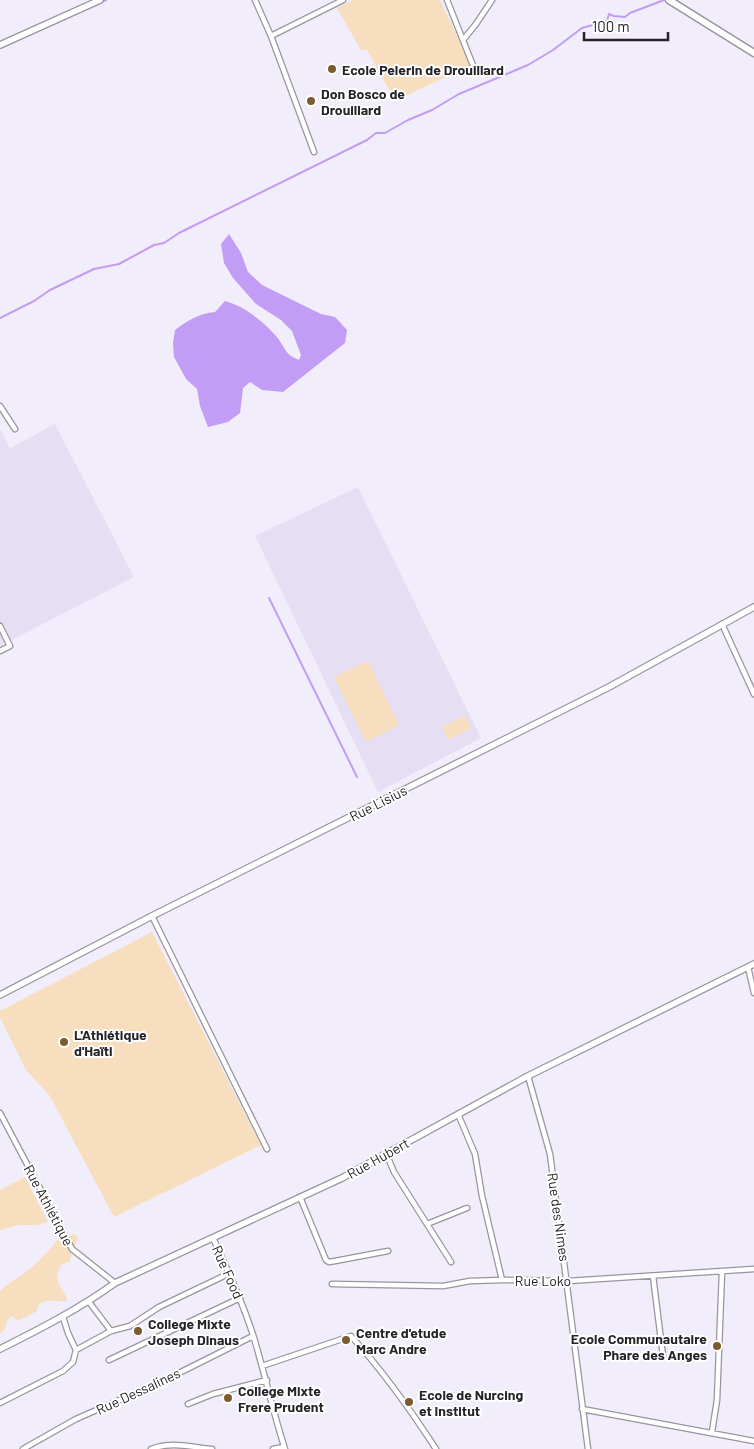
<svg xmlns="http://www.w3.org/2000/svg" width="754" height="1449" font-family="Barlow,sans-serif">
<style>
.built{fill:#e6dff3}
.green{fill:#f6debe}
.water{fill:#c19df5}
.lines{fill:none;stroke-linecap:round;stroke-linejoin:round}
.stream{stroke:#c19df5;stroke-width:2}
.minor-casing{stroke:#9994a0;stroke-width:7}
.tertiary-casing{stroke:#9994a0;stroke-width:8}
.secondary-casing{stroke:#9994a0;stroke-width:9}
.minor{stroke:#fff;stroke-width:4.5}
.tertiary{stroke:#fff;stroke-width:5.5}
.secondary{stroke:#fff;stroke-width:6}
.poi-dot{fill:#7b5c31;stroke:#fff;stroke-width:2}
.labels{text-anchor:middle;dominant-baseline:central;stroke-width:4;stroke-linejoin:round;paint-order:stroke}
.poi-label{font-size:14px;font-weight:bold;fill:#252328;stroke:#fff;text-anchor:start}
.street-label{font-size:14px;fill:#252328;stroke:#fff}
</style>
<rect width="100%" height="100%" fill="#f2edfa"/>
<path class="built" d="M55,424l79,153 -134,69v-217l10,19z
M358,487l123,251 -103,54 -123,-256z"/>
<path class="green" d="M353,0h87l31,65 -76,36 -28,-51h-6l-24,-42z
M368,661l31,64 -33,17 -32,-65z
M465,716l6,12 -23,12 -6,-13z
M152,932l109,213 -147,72 -64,-121 -24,-26 -26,-53v-6z
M25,1177l23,45 -10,3h-20l-18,5v-40z
M72,1234l3,1 3,3 -9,24 -7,2c-10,15 -2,21 5,34l-1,3c-11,2 -27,-6 -29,10l-19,10 -6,-5 -4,3 -5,13 -3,1v-42c6,-7 15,-11 23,-17 13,-9 25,-22 34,-34l9,1z"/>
<path class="water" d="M229,234l12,19 7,19 14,13 59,29 14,3 12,13 -2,13 -62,49 -21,-2 -12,-8 -7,6 -3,25 -12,9 -20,5 -8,-21 -3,-17 -11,-10 -12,-22 -1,-14 2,-13c12,-9 25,-17 40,-18l10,-11c19,5 38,20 51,35 10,12 8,18 23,24l2,-5 -9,-24 -11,-11 -25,-16 -23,-26 -9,-15 -3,-19z"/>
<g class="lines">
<path class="stream" d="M100,3l6,-3
M0,48l66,-30
M0,318l34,-17 16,-11 44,-21 25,-5 35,-19 10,-2 15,-10 188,-93 9,-7h9l23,-13 24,-10 27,-16 69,-29 25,-15 29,-22 25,-7 2,-7 5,2 11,1 5,-4 34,-13
M269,598l88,179"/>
<defs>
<path id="minor" d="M255,0l16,36 43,116
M447,0l27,68
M271,36l72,-36
M463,40l13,-16 16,-24
M0,406l15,23
M722,624l32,70
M0,626l10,20 -10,5
M152,916l115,233
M748,967l6,26
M528,1076l22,78 38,295
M0,1113l72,136 43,34
M458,1114l17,40 7,42 20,84
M386,1153l8,19 57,90
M300,1197l26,63 3,2 6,-1 53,-10
M427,1224l40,-16
M213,1238c15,33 30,65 41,100 11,37 19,74 31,111
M653,1276l10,80
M332,1284l111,2 27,-5 32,-1 66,1 186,-12
M89,1302l22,29 19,-5 29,-19 71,-34
M63,1317l5,16 8,17
M109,1360l131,-62
M262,1366l89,-30c32,35 59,73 85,113
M0,1403l63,-32 10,-9 3,-12 35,-19
M188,1404l25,-10 54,-14
M582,1409l172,32
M712,1432l5,-32 5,-128
M23,1449l53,-30 87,-38 90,-45
M151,1449c21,-8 39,-2 61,0
M273,1449l11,-2"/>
<path id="tertiary" d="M0,45l100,-45
M0,995l152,-79 457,-229 145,-80
M0,1349c40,-20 79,-40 115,-66l227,-105 186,-102 226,-112"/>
<path id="secondary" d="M669,0l85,53"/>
</defs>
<use href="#minor" class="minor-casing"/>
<use href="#tertiary" class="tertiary-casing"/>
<use href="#secondary" class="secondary-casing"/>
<use href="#minor" class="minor"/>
<use href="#tertiary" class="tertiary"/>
<use href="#secondary" class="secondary"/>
</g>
<g class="poi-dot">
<circle cx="332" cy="69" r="5"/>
<circle cx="311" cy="101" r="5"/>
<circle cx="64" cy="1042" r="5"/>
<circle cx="138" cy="1331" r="5"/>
<circle cx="346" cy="1340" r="5"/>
<circle cx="717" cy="1346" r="5"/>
<circle cx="228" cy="1398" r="5"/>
<circle cx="409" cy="1402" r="5"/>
</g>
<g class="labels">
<g class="poi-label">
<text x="342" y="69">Ecole Pelerin de Drouillard</text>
<text x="321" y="93">Don Bosco de<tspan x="321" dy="16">Drouillard</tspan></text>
<text x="74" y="1034">L'Athlétique<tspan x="74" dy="16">d'Haïti</tspan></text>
<text x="148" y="1323">College Mixte<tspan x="148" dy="16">Joseph Dinaus</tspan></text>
<text x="356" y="1332">Centre d'etude<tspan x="356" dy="16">Marc Andre</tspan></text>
<text x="707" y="1338" text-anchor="end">Ecole Communautaire<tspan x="707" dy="16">Phare des Anges</tspan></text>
<text x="238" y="1390">College Mixte<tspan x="238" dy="16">Frere Prudent</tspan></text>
<text x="419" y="1394">Ecole de Nurcing<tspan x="419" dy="16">et Institut</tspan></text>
</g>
<g class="street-label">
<text transform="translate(378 803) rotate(-27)">Rue Lisius</text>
<text transform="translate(378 1158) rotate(-29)">Rue Hubert</text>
<text transform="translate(49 1205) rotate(62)">Rue Athlétique</text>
<text transform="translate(559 1217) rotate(82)">Rue des Nimes</text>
<text transform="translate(228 1272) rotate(66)">Rue Food</text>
<text x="543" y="1280">Rue Loko</text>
<text transform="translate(138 1391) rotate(-25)">Rue Dessalines</text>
</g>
</g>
<path d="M584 32v8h84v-8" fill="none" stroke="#252328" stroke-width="2.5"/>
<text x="592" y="32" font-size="15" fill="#252328" stroke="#ffffff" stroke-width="4" paint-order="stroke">100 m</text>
</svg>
